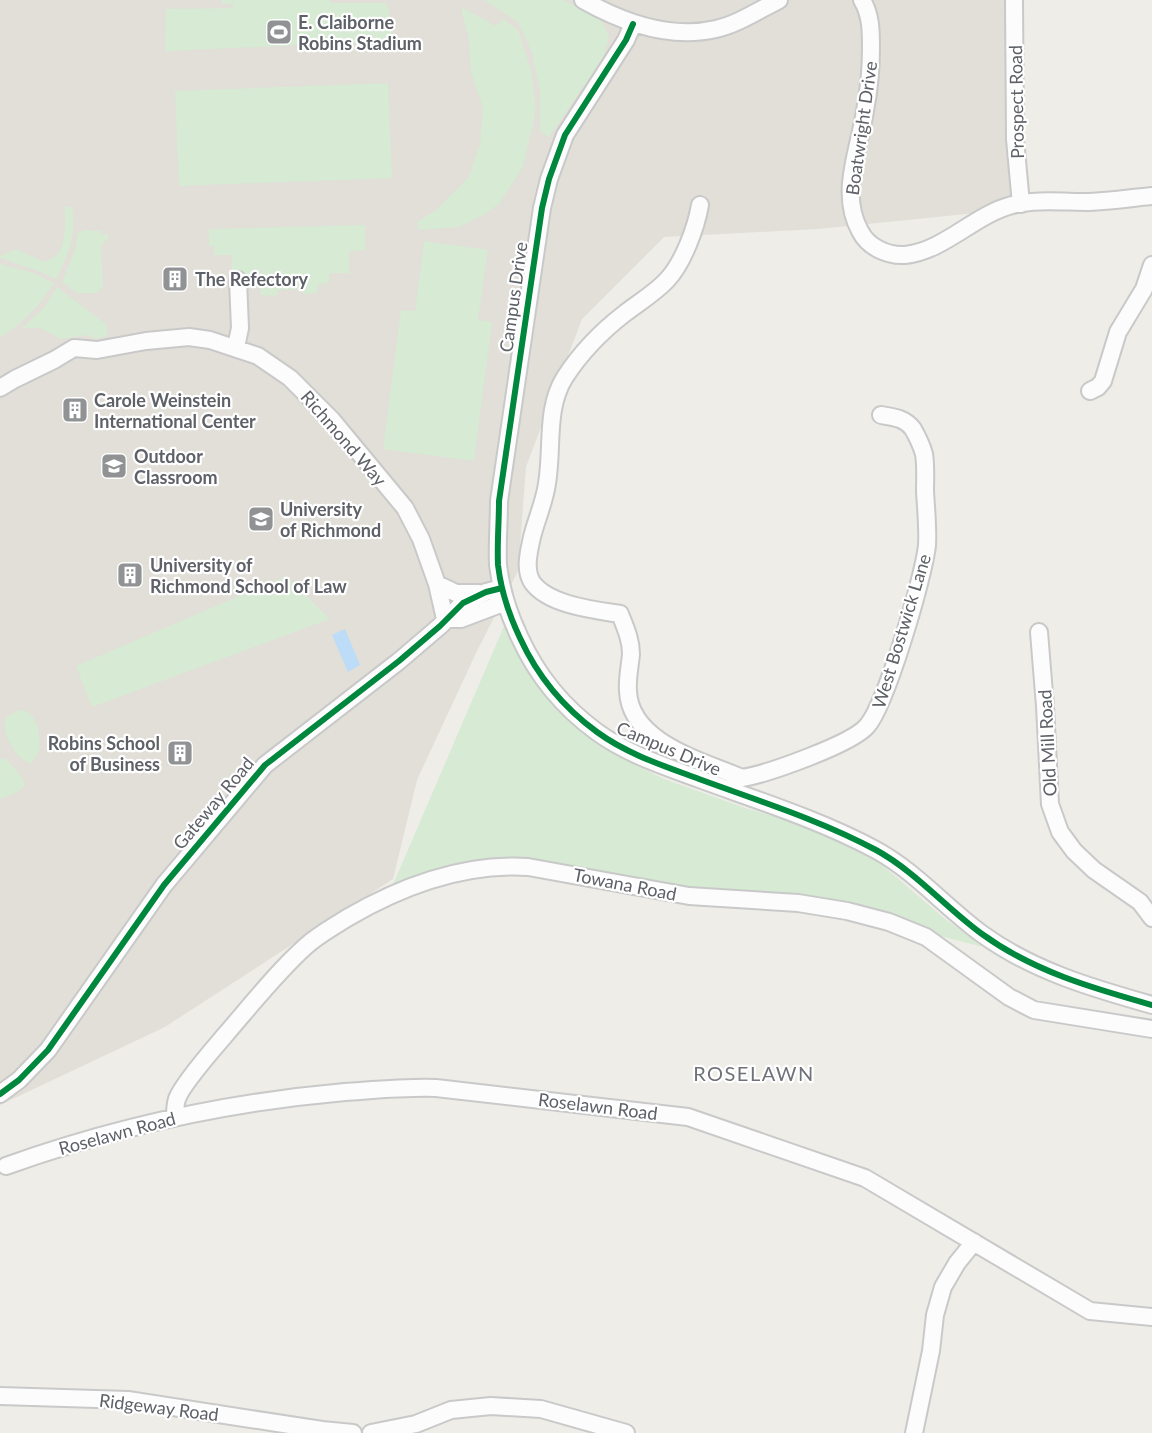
<svg xmlns="http://www.w3.org/2000/svg" width="1152" height="1433" font-family="Lato,sans-serif">
<style>
.education{fill:#e1dfd8}
.green{fill:#d6ead4}
.water{fill:#bcdcf8}
.lines{fill:none;stroke-linecap:round;stroke-linejoin:round}
.minor-casing{stroke:#c9c9c9;stroke-width:20}
.minor{stroke:#fcfcfc;stroke-width:16}
.cycleway-casing{stroke:#fff;stroke-width:10}
.cycleway{stroke:#00873e;stroke-width:6}
.labels{text-anchor:middle;dominant-baseline:central;stroke-width:4.5;stroke-linejoin:round;paint-order:stroke}
.poi-label{font-size:18px;font-weight:bold;fill:#5e6167;stroke:#fff;text-anchor:start}
.street-label{font-size:18px;fill:#5e6167;stroke:#fff}
.neighbourhood-label{font-size:20px;letter-spacing:1.5px;fill:#6f7379;stroke:#fff}
</style>
<rect width="100%" height="100%" fill="#eeede8"/>
<path class="education" d="M0,0h1021l5,206 -20,4 -188,19 -154,8 -82,82 -56,148 -8,104 -41,80 -60,129 -24,99 -228,148 -165,78z"/>
<path class="green" d="M222,0h108v3h57l8,38 -230,10 1,-42 67,-1v-4h-11z
M484,0h79l37,18 9,19 -6,21 -54,79 -9,-5v-40l-8,-39 -13,-30z
M461,7l35,19 7,-7 15,11 13,40 5,40 -13,57 -24,37 -16,11 -24,12 -40,3 -2,-8 19,-12 33,-33 11,-33 3,-36 -12,-36 -2,-31z
M388,83l4,95 -213,8 -4,-95z
M64,207h8c5,26 -4,49 -16,72l-21,-9 -35,-12v-2l16,-7 28,13c21,-8 18,-16 21,-35 0,-8 1,-12 -1,-20z
M365,225v25l-16,1v22h-20v10l-11,1 -1,9 -14,1v-5l-26,1v6l-16,-1 -1,-8h-9l-1,-12 -18,2v-22h-18v-9h-5v-17z
M85,230l16,1v4l7,-1v5l-7,6 2,41 -6,7h-20l-15,-11 14,-35 2,-14z
M424,241l64,9 -10,70 14,2 -18,139 -91,-12 18,-139 14,1z
M0,264l36,10 18,9c-14,23 -32,40 -54,55z
M57,287l49,37 2,12 -13,3 -7,-4 -28,4 -19,-11h-19l21,-19z
M286,576l44,43 -238,88 -16,-41z
M508,617l58,93 72,56 26,13 81,29 66,19 70,37 64,55 38,28 -179,-46 -107,-11 -200,-28 -105,25z
M19,710c18,-1 21,25 21,39l-9,15c-15,-4 -31,-33 -25,-47z
M6,758c18,24 32,28 -6,41v-39z"/>
<path class="water" d="M345,629l15,36 -12,7 -16,-37z"/>
<g class="lines">
<defs>
<path id="minor" d="M583,0c39,22 86,40 133,29 22,-5 43,-19 63,-29
M862,0c9,15 9,31 9,48 0,21 -2,42 -6,63 -6,39 -26,82 -5,120 8,16 27,25 45,24 39,-4 69,-40 107,-50 24,-6 51,-3 77,-3 21,-1 42,-4 63,-6
M1014,0l1,139 6,65
M633,24l-7,16 -61,95 -16,44 -7,29 -43,293c0,21 -2,43 -1,64 3,26 11,50 22,73 17,37 44,70 77,94 30,22 67,34 102,47 60,22 121,41 177,71 40,22 69,57 106,84 51,37 110,54 170,71
M700,205c-4,23 -17,58 -33,75 -12,13 -29,23 -43,34 -22,17 -44,40 -59,63 -21,33 -11,75 -19,112 -3,16 -10,32 -14,48 -3,14 -8,32 0,45 16,23 62,28 88,32 5,13 11,25 11,40 -1,12 -4,24 -3,37 2,52 75,70 114,87 25,-4 110,-34 125,-52 19,-21 57,-150 60,-181 1,-17 -1,-36 -2,-54 0,-12 1,-25 -1,-37 -2,-7 -7,-18 -11,-25 -8,-11 -20,-12 -32,-14
M236,347l4,-19 -2,-48
M0,388l15,-9 39,-19 20,-12 23,2 49,-9 43,-4 21,3 48,16 32,22 42,42 73,88 16,31 16,45 8,35
M1090,391l8,-4 5,-6 15,-49 26,-43 8,-24
M437,584l19,9h23
M445,619h16l45,-17
M1039,632l6,74 5,98 10,28 14,19 20,19 46,32 12,16
M0,1094l19,-14 29,-30 116,-165 101,-120 134,-104 41,-35 23,-23 23,-11 16,-4
M175,1117c0,-6 0,-12 2,-18 5,-15 38,-52 49,-65 26,-30 51,-62 80,-88 12,-11 27,-19 41,-28 55,-32 117,-55 181,-51l161,29 109,7 49,8 42,11 37,15 83,60 25,13 118,19
M6,1166c109,-39 224,-64 339,-74 30,-2 60,-5 91,-4l252,29 177,61 225,133 62,6
M0,1396l128,4 194,30 31,3
M371,1433l45,-9 35,-14 40,-4 50,3 85,24
M914,1433l17,-82 4,-36 8,-28 14,-24 17,-21"/>
</defs>
<use href="#minor" class="minor-casing"/>
<use href="#minor" class="minor"/>
<defs>
<path id="cycleway" d="M633,24l-7,16 -61,95 -16,44 -7,29 -43,293c0,21 -2,43 -1,64 3,26 11,50 22,73 17,37 44,70 77,94 30,22 67,34 102,47 60,22 121,41 177,71 40,22 69,57 106,84 51,37 110,54 170,71
M0,1094l19,-14 29,-30 116,-165 101,-120 134,-104 41,-35 23,-23 23,-11 16,-4"/>
</defs>
<use href="#cycleway" class="cycleway-casing"/>
<use href="#cycleway" class="cycleway"/>
</g>
<defs>
<symbol id="stadium-square" viewBox="-11 -11 22 22"><rect x="-9" y="-9" width="18" height="18" rx="4" fill="#909294" stroke="#fff"/><path d="M0-5a6.5 5 0 1 0 0 10a6.5 5 0 1 0 0-10ZM-3.5-1.8h7v3.6h-7Z" fill="#fff"/></symbol>
<symbol id="building-square" viewBox="-11 -11 22 22"><rect x="-9" y="-9" width="18" height="18" rx="4" fill="#909294" stroke="#fff"/><path d="M-4-6H4V6H1V3H-1V6H-4ZM-2.5-4.3h1.7v1.8h-1.7ZM.8-4.3h1.7v1.8H.8ZM-2.5-1h1.7V.8h-1.7ZM.8-1h1.7V.8H.8Z" fill="#fff"/></symbol>
<symbol id="university-square" viewBox="-11 -11 22 22"><rect x="-9" y="-9" width="18" height="18" rx="4" fill="#909294" stroke="#fff"/><path d="M0-5L7-2L0 1L-7-2ZM-4 1L0 2.5L4 1V4Q0 6-4 4Z" fill="#fff"/></symbol>
</defs>
<g fill-rule="evenodd">
<use href="#stadium-square" x="264" y="17" width="30" height="30"/>
<use href="#building-square" x="160" y="264" width="30" height="30"/>
<use href="#building-square" x="60" y="395" width="30" height="30"/>
<use href="#university-square" x="99" y="451" width="30" height="30"/>
<use href="#university-square" x="246" y="504" width="30" height="30"/>
<use href="#building-square" x="115" y="560" width="30" height="30"/>
<use href="#building-square" x="165" y="738" width="30" height="30"/>
</g>
<g class="labels">
<g class="poi-label">
<text x="298" y="22">E. Claiborne<tspan x="298" dy="21">Robins Stadium</tspan></text>
<text x="195" y="279">The Refectory</text>
<text x="94" y="400">Carole Weinstein<tspan x="94" dy="21">International Center</tspan></text>
<text x="134" y="456">Outdoor<tspan x="134" dy="21">Classroom</tspan></text>
<text x="280" y="509">University<tspan x="280" dy="21">of Richmond</tspan></text>
<text x="150" y="565">University of<tspan x="150" dy="21">Richmond School of Law</tspan></text>
<text x="160" y="743" text-anchor="end">Robins School<tspan x="160" dy="21">of Business</tspan></text>
</g>
<g class="street-label">
<text transform="translate(1016 102) rotate(-91)">Prospect Road</text>
<text transform="translate(861 128) rotate(-82)">Boatwright Drive</text>
<text transform="translate(513 297) rotate(-82)">Campus Drive</text>
<text transform="translate(344 438) rotate(49)">Richmond Way</text>
<text transform="translate(901 631) rotate(-73)">West Bostwick Lane</text>
<text transform="translate(1047 743) rotate(-93)">Old Mill Road</text>
<text transform="translate(669 748) rotate(23)">Campus Drive</text>
<text transform="translate(213 803) rotate(-50)">Gateway Road</text>
<text transform="translate(625 884) rotate(11)">Towana Road</text>
<text transform="translate(598 1106) rotate(7)">Roselawn Road</text>
<text transform="translate(117 1133) rotate(-15)">Roselawn Road</text>
<text transform="translate(159 1407) rotate(7)">Ridgeway Road</text>
</g>
<g class="neighbourhood-label">
<text x="754" y="1073">ROSELAWN</text>
</g>
</g>
</svg>
